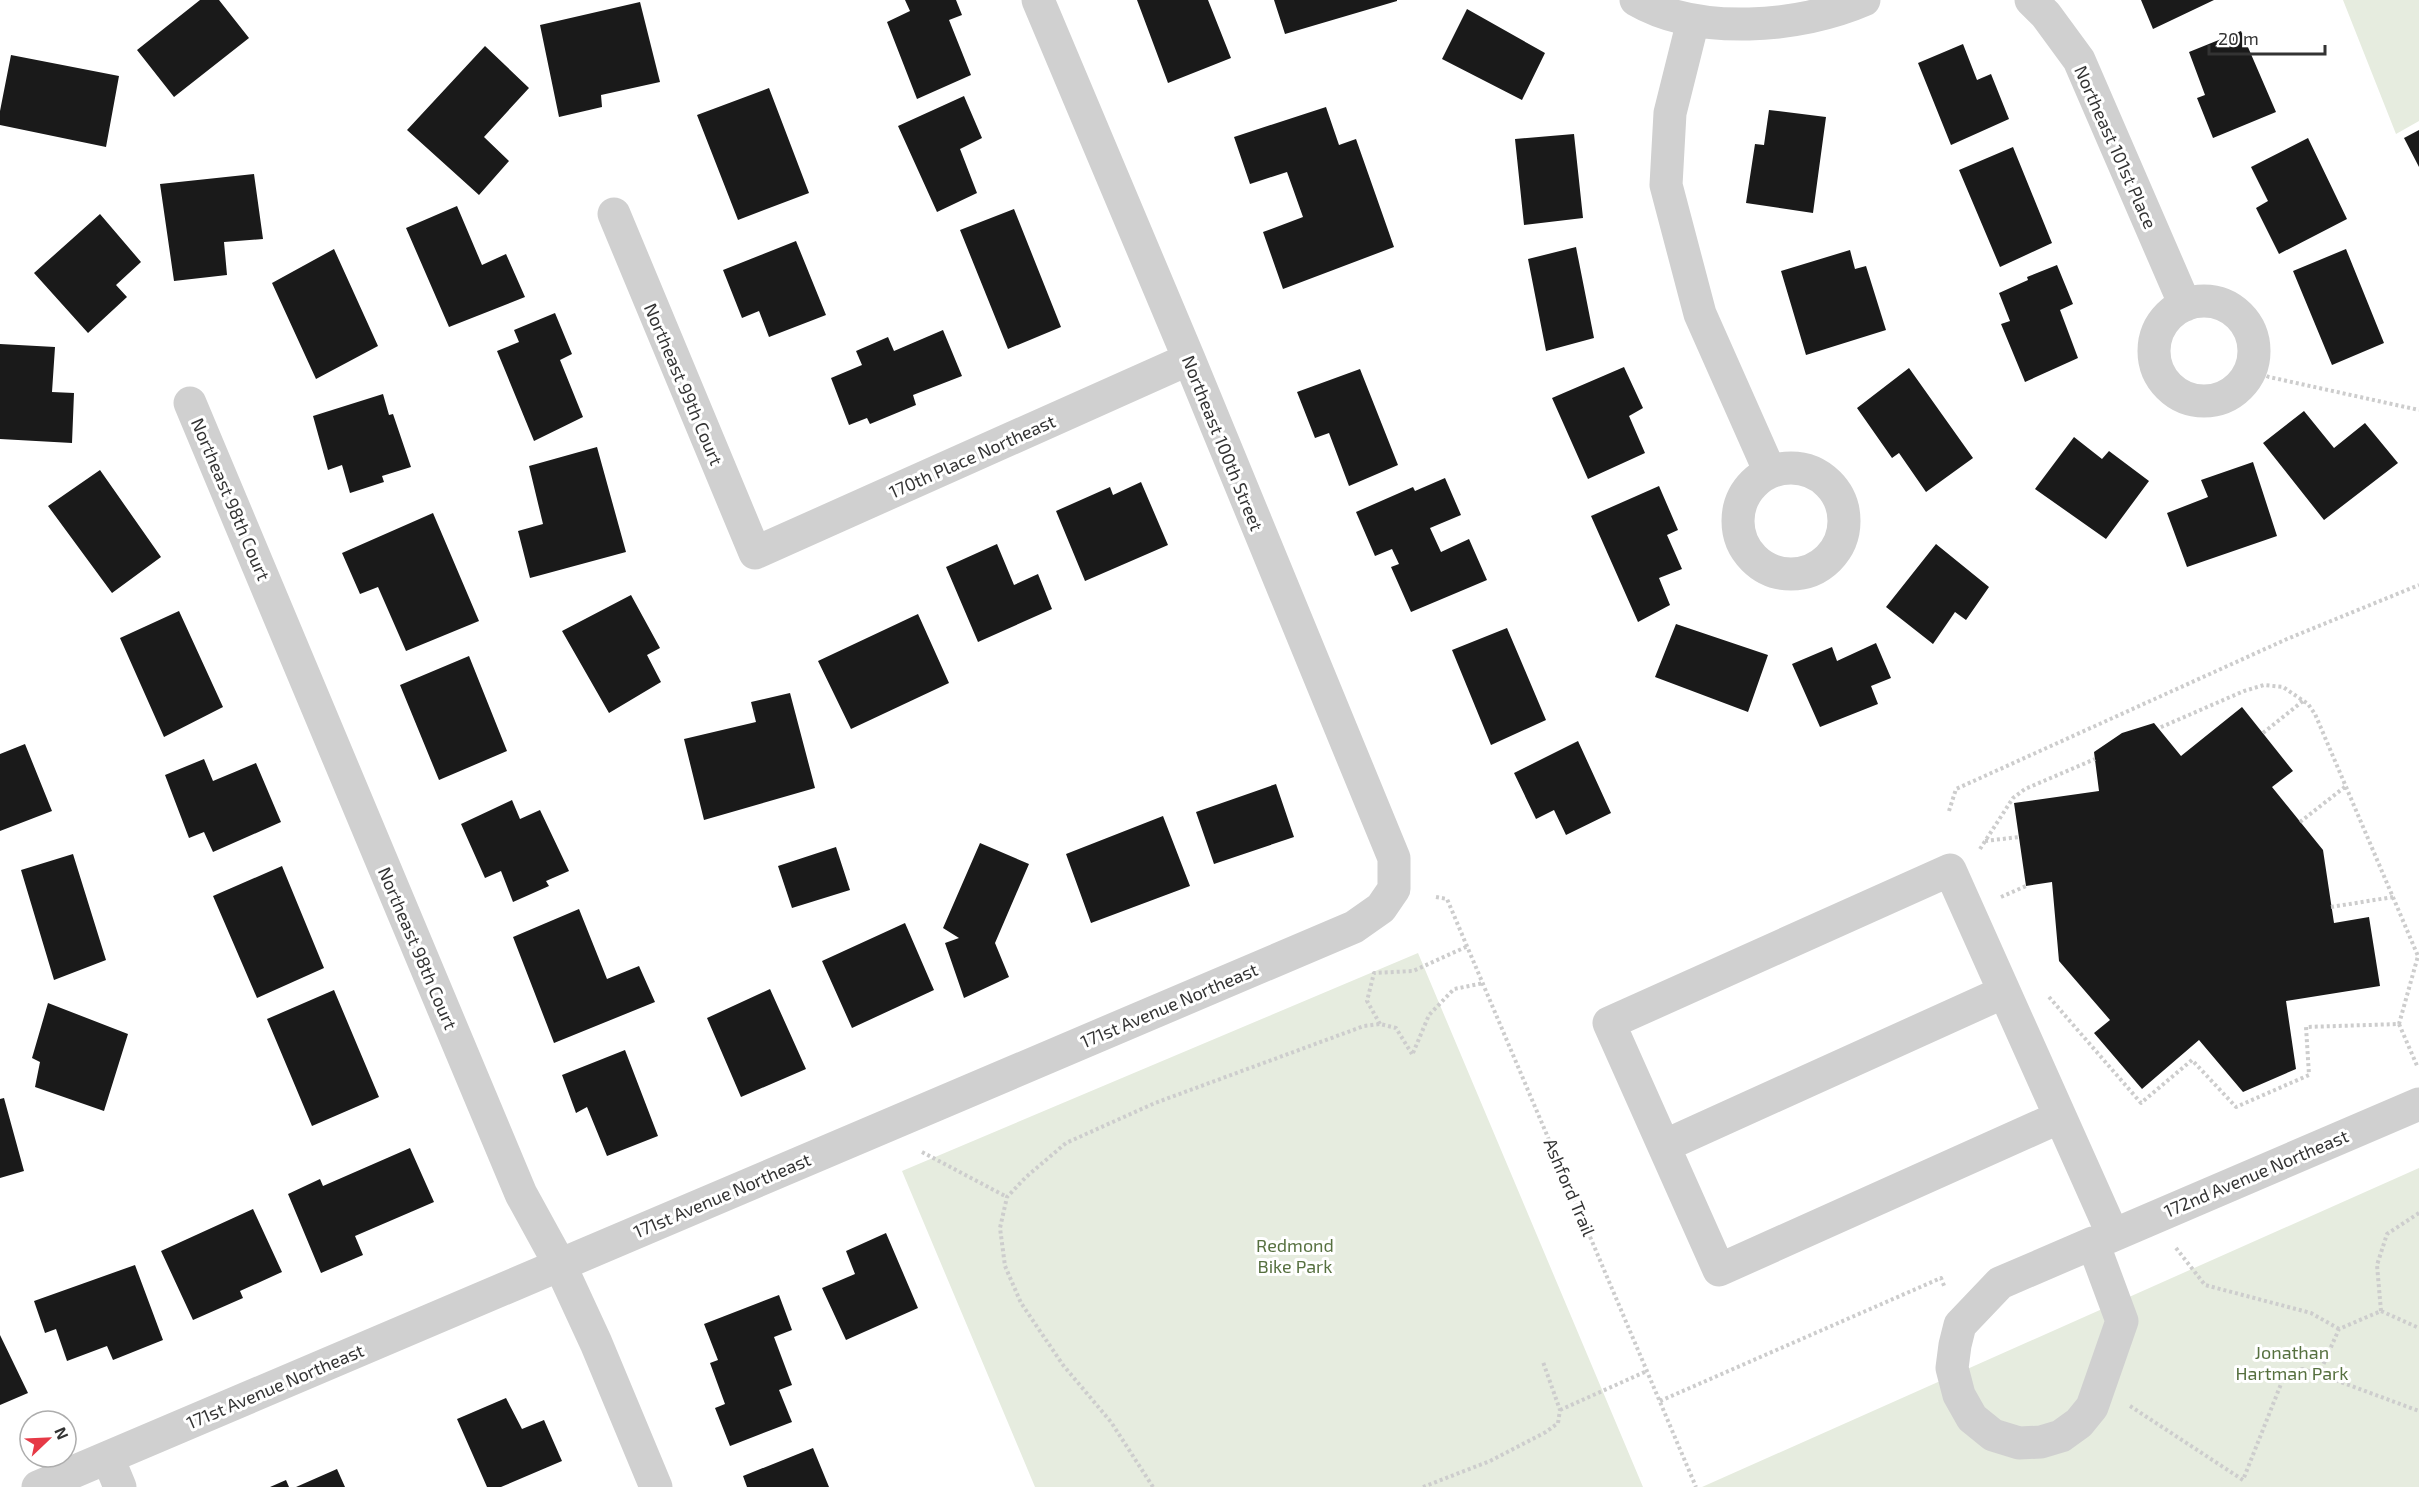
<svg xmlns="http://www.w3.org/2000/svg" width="2419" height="1487" font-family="'Exo 2',sans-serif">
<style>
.green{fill:#e6ecdf}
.building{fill:#1a1a1a}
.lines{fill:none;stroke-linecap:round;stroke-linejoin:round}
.path{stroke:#cdcdcd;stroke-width:4;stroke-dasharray:3 3;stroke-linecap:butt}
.minor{stroke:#d0d0d0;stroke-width:33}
.labels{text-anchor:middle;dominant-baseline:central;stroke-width:6;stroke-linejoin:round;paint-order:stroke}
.street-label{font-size:18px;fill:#333;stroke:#fff}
.park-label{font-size:18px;fill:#56703f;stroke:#fff}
</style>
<rect width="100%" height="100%" fill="#fff"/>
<path class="green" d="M2343,0h76v121l-23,13z
M1418,953l225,534h-608l-133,-316z
M2419,1168v319h-717z"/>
<path class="building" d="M200,0h19l30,38 -75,59 -37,-47z
M905,0h51l6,15 -13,5 22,55 -54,24 -30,-77 23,-11z
M1137,0h71l23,58 -63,25z
M1274,0h123v1l-112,33z
M2141,0h73l-61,29z
M640,2l20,80 -59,13 1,12 -43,10 -19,-92z
M1467,9l78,44 -23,47 -80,-41z
M2241,31l35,81 -63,26 -16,-40 8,-3 -16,-43z
M1963,44l14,36 14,-6 18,45 -58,26 -33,-82z
M485,46l44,42 -45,49 25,24 -30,34 -72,-65z
M11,55l108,21 -13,71 -106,-22v-14z
M769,88l40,105 -71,27 -41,-105z
M964,96l18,42 -22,11 17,44 -40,19 -39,-86z
M1326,107l13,38 17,-6 38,108 -111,42 -20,-57 40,-15 -16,-45 -37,12 -16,-47z
M1769,110l57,7 -13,96 -67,-10 9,-59 9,1z
M2419,130v37l-15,-29z
M1574,134l9,84 -59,7 -9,-86z
M2308,138l39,81 -68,35 -23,-46 12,-7 -17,-34z
M2013,147l39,96 -52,24 -41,-97z
M254,174l9,65 -39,3 3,33 -53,6 -14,-97z
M457,206l25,59 24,-11 19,43 -76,30 -43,-99z
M1014,209l47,118 -53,22 -48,-119z
M100,214l41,48 -25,23 11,12 -39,36 -54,-60z
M796,241l30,74 -57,22 -10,-26 -17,7 -19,-48z
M1576,247l18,91 -48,13 -18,-92z
M334,249l44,97 -62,33 -44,-96z
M2346,249l38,94 -52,22 -39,-94z
M1850,250l5,19 11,-3 20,64 -80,25 -25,-84z
M2057,265l16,39 -13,6 18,48 -53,24 -24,-58 9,-3 -11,-28 29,-13 -1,-3z
M555,313l17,41 -12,6 23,57 -49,24 -37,-90 22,-9 -5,-12z
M943,330l19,46 -49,19 3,10 -46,19 -3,-6 -18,7 -18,-47 31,-13 -6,-14 32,-14 6,14z
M0,344l55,3 -3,45 22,1 -2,50 -72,-4z
M1624,367l19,41 -14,8 16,37 -57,26 -36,-81z
M1909,368l64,90 -47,34 -27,-39 -7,5 -35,-50z
M1360,369l38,96 -49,21 -20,-53 -14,5 -18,-46z
M383,394l6,21 4,-1 18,53 -29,9 2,6 -34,11 -8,-28 -14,5 -15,-54z
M2304,411l30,37 31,-25 33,40 -74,57 -61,-77z
M2074,437l28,22 7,-8 40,30 -43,58 -71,-50z
M597,447l29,105 -96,26 -12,-47 25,-7 -14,-58z
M2253,462l24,74 -90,31 -20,-54 41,-16 -7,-17z
M100,470l61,87 -49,36 -64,-87z
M1445,478l16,37 -31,13 11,24 28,-13 18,41 -76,32 -20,-45 8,-3 -7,-15 -17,7 -19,-44 57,-25 2,4z
M1141,482l27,63 -83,36 -29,-70 54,-24 3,8z
M1659,486l19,44 -11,5 15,34 -23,9 11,27 -32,17 -47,-106z
M433,513l46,108 -73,30 -28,-64 -18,7 -18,-41z
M997,544l17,41 24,-11 14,35 -74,33 -32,-75z
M1936,544l53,43 -23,33 -11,-8 -22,32 -47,-37z
M631,595l29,53 -13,7 14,27 -52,31 -47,-82z
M179,611l44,96 -59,30 -44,-99z
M918,614l31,69 -98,46 -33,-68z
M1676,624l92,31 -20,57 -93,-35z
M1507,628l39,92 -55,25 -39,-95z
M1876,643l15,35 -20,8 7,18 -58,23 -28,-63 40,-17 5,14z
M469,656l38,95 -68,29 -39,-95z
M790,693l25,95 -111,32 -20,-81 72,-17 -5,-20z
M2242,707l51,64 -21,16 51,63 11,73 35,-6 11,69 -94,15 10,68 -53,23 -44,-52 -57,49 -48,-56 16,-13 -51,-59 -7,-79 -26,4 -12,-83 85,-12 -5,-39 28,-19 32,-10 27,33z
M1578,741l33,72 -45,22 -12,-25 -18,9 -22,-46z
M25,744l27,67 -52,20v-77z
M204,759l9,22 43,-18 25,59 -68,30 -9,-20 -15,6 -24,-63z
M1276,784l18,53 -80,27 -18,-52z
M512,800l8,19 20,-9 29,61 -23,10 3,5 -36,16 -12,-31 -16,7 -24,-54z
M1163,816l27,70 -99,37 -25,-69z
M980,843l49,21 -34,79 14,34 -45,21 -19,-55 14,-5 -16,-10z
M836,847l14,43 -58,18 -14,-42z
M73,854l33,106 -52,20 -33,-110z
M282,866l42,102 -67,30 -44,-102z
M579,909l28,70 32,-13 16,36 -101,41 -41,-106z
M905,923l29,67 -82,38 -30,-67z
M770,989l36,80 -65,28 -34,-79z
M334,990l45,107 -67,29 -45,-107z
M48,1003l80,31 -24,77 -69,-24 5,-25 -8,-4z
M625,1050l33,86 -51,20 -20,-49 -11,6 -14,-38z
M4,1098l20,73 -24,7v-79z
M410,1148l24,54 -79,34 8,19 -42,18 -33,-79 32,-15 3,7z
M253,1209l29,63 -42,19 3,7 -50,22 -32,-69z
M886,1233l32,75 -72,32 -24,-52 33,-14 -9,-23z
M135,1265l28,75 -50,20 -6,-14 -40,15 -11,-32 -11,4 -11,-32z
M779,1295l13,35 -18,7 18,48 -13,5 13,32 -62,24 -15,-38 10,-4 -15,-41 8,-3 -14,-36z
M0,1335l28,58 -28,12z
M506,1398l16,31 22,-9 18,41 -61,26h-14l-30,-68z
M813,1448l16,39h-82l-4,-11z
M337,1469l8,18h-49z
M286,1480l3,7h-19z"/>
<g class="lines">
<path class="path" d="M2250,369l19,8 150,33
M2263,733l40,-32
M1949,811l7,-22 331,-150 132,-54
M2300,822l46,-36
M1985,841l34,-4
M1980,849l33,-51 12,-9 70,-30
M1436,897l11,2 249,588
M2001,897l25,-11
M2331,907l62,-10
M2049,997l92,106 51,-43 44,47 73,-32 -3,-48 93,-3 19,-68 -103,-242 -7,-10 -25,-17 -19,-2 -20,6 -85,37
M1380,1024l-13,-23 7,-28 39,-2 55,-25
M2399,1024l19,44
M1413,1053l16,-38 25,-26 30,-6
M922,1152l85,45
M2176,1248l29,37 106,28 28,16
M2381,1311l-4,-46 10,-31 32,-21
M2319,1374l100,37
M1660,1401l281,-123 4,10
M2130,1406l113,74 40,-101 19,-10 17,5 20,-45 42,-18 38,17
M1560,1410l87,-39
M1153,1487l-42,-65 -48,-57 -42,-62 -16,-37 -5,-38 7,-31 19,-20 40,-34 89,-40 209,-77 16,-2 16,4 16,26
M1423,1487l67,-26 56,-29 12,-9 2,-13 -17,-48"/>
<path class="minor" d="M1636,0c62,36 164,28 228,0
M2031,0l15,15 33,45 106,245
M1693,21l-23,92 -4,72 34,129 70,158
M614,214l141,339 434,-194
M2154 351a50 50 0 1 1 100 0a50 50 0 1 1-100 0Z
M190,403l331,791 39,71 36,78 60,144
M1738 521a53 53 0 1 1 106 0a53 53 0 1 1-106 0Z
M2060,1117l-341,153 -110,-247 341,-153 163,365
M1664,1146l340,-154
M2093,1243l29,78 -30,86 -13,16 -18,13 -20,6 -22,1 -26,-8 -21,-17 -13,-23 -7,-27 3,-23 5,-20 40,-42z
M2095,1243l324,-139
M108,1458l12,29
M38,1487l1316,-560 27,-19 13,-19v-31l-205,-499 -151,-359"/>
</g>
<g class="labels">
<g class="street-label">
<text transform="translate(2116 147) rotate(66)">Northeast 101st Place</text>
<text transform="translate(684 384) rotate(67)">Northeast 99th Court</text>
<text transform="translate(1223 443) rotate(68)">Northeast 100th Street</text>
<text transform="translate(972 456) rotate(-24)">170th Place Northeast</text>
<text transform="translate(231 499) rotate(67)">Northeast 98th Court</text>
<text transform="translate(418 948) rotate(67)">Northeast 98th Court</text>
<text transform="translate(1169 1005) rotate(-23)">171st Avenue Northeast</text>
<text transform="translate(2256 1173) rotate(-23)">172nd Avenue Northeast</text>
<text transform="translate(1570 1187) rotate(67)">Ashford Trail</text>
<text transform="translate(722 1195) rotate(-23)">171st Avenue Northeast</text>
<text transform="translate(275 1386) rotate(-23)">171st Avenue Northeast</text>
</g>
<g class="park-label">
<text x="1295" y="1245">Redmond<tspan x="1295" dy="21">Bike Park</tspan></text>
<text x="2292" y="1352">Jonathan<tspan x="2292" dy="21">Hartman Park</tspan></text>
</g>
</g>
<g transform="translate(48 1439) rotate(67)"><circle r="28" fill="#ffffff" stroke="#adadad" stroke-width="1.5"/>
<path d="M0-4.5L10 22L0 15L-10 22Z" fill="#e63946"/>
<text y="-9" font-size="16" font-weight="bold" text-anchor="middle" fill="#333333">N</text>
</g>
<path d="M2209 45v9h116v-9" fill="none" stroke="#333333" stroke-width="3"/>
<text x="2218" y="45" font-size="18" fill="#333333" stroke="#ffffff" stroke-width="4.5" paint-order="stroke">20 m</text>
</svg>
